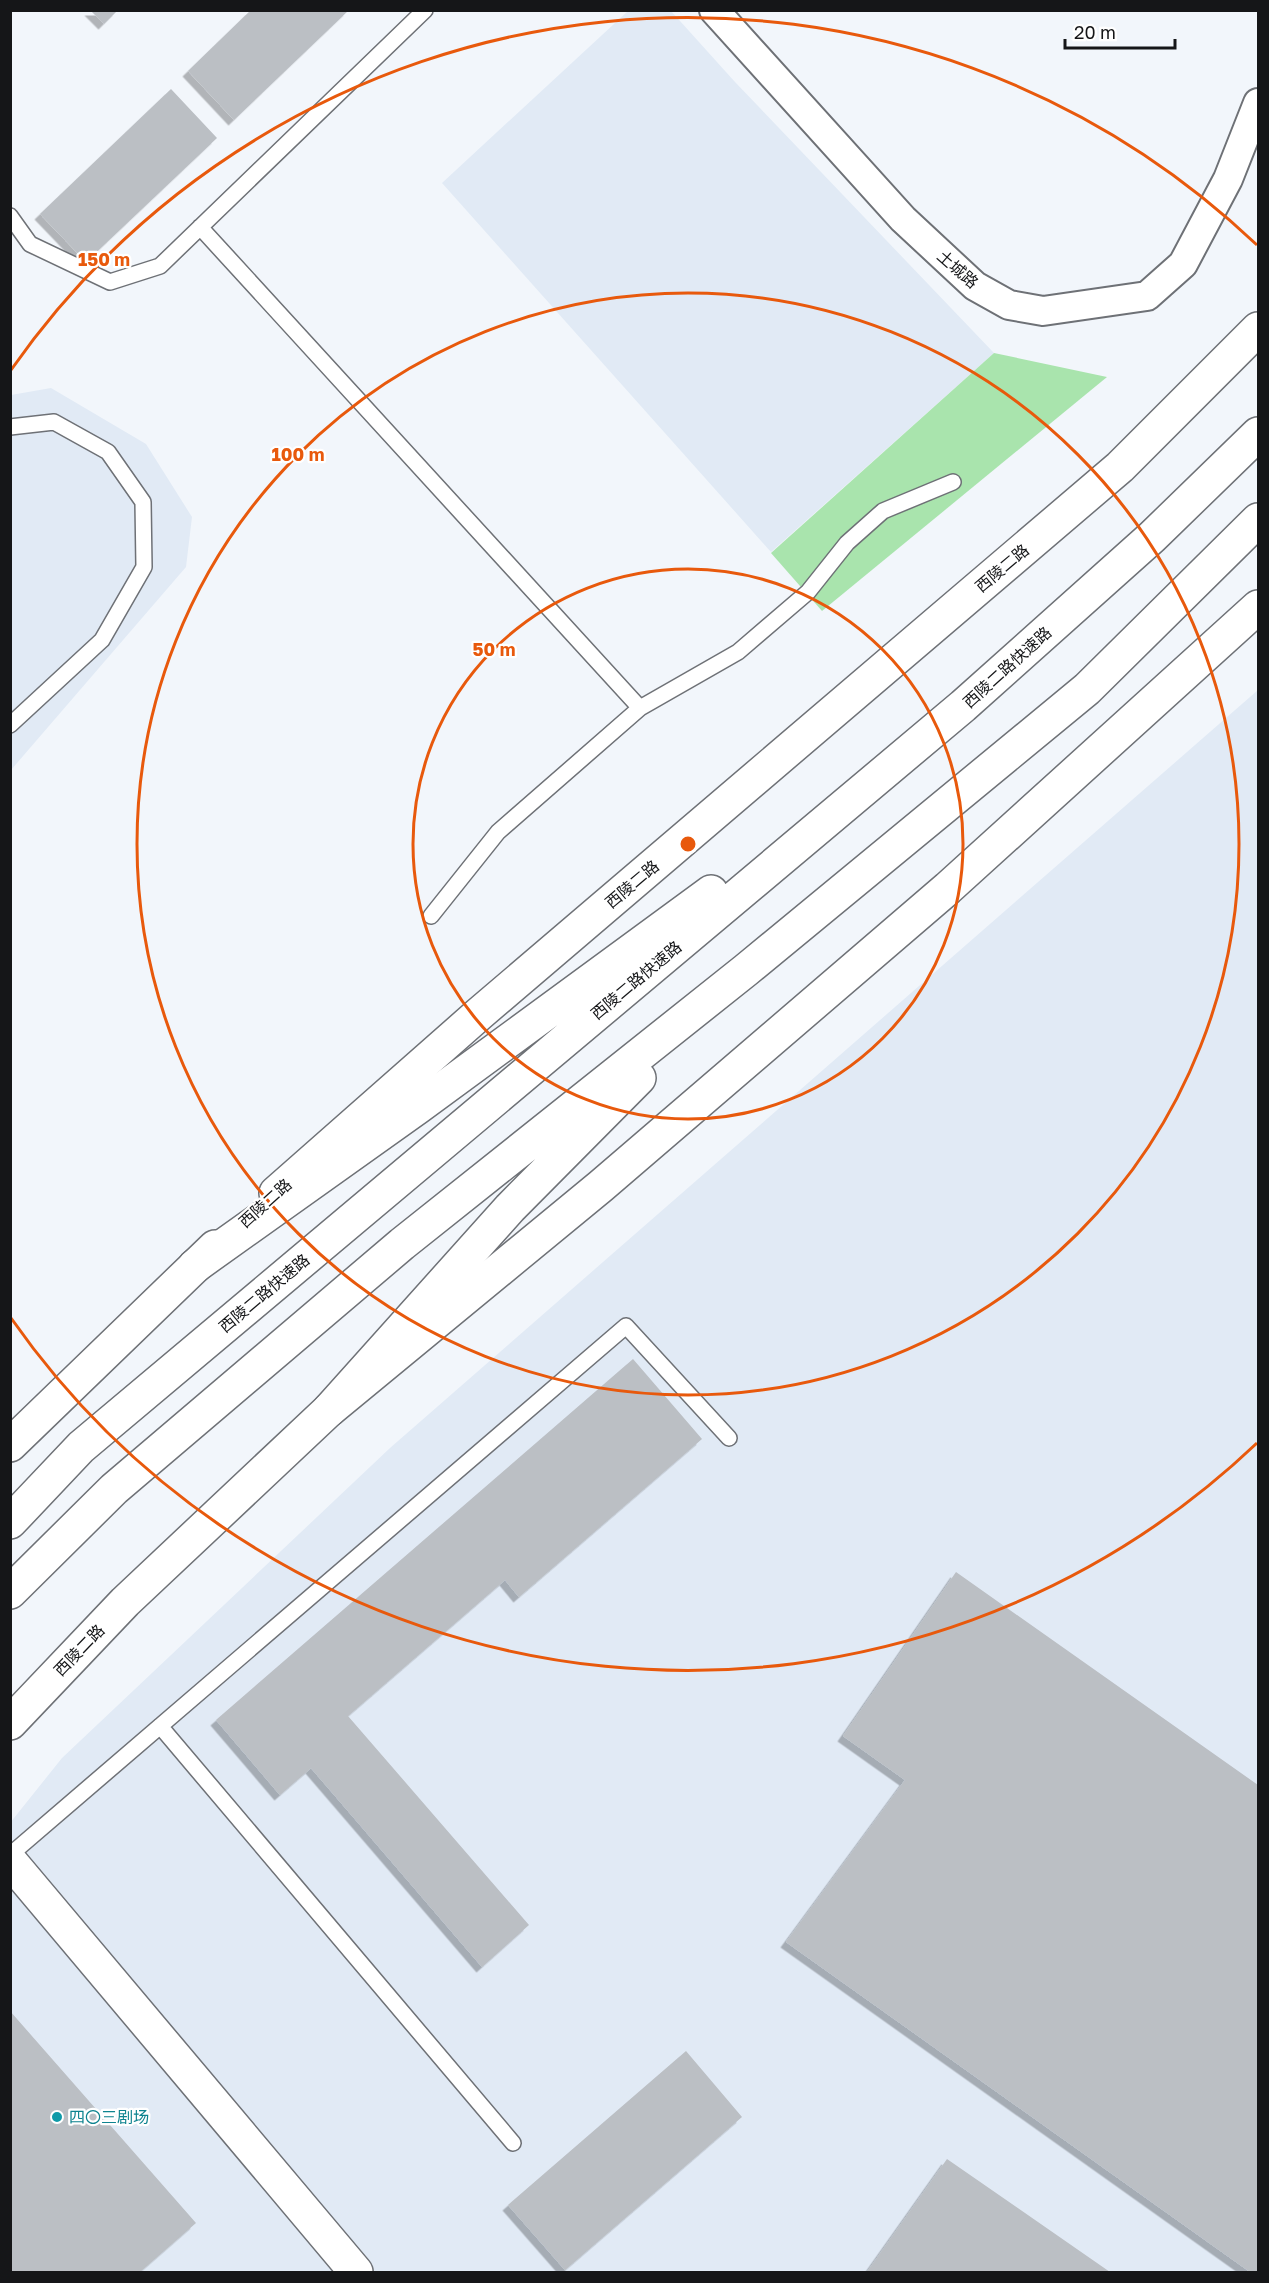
<svg xmlns="http://www.w3.org/2000/svg" width="1269" height="2283" font-family="'Golos Text','Noto Sans SC',sans-serif">
<style>
.built{fill:#e1eaf5}
.green{fill:#a9e4ad}
.building{fill:#bbbfc4;filter:url(#shadow)}
.lines{fill:none;stroke-linecap:round;stroke-linejoin:round}
.service-casing{stroke:#6e7176;stroke-width:18}
.minor-casing{stroke:#6e7176;stroke-width:32}
.tertiary-casing{stroke:#6e7176;stroke-width:36}
.primary-casing{stroke:#6e7176;stroke-width:36}
.trunk-casing{stroke:#6e7176;stroke-width:36}
.service{stroke:#fff;stroke-width:15}
.minor{stroke:#fff;stroke-width:28}
.tertiary{stroke:#fff;stroke-width:33}
.primary{stroke:#fff;stroke-width:33}
.trunk{stroke:#fff;stroke-width:33}
.ring{fill:none;stroke:#e8590c;stroke-width:3}
.culture-dot{fill:#0f9aa8;stroke:#fff;stroke-width:2}
.labels{text-anchor:middle;dominant-baseline:central;stroke-width:4.5;stroke-linejoin:round;paint-order:stroke}
.street-label{font-size:16px;fill:#151618;stroke:#fff}
.culture-label{font-size:16px;fill:#0d838f;stroke:#fff;text-anchor:start}
.centre{fill:#e8590c;stroke:#fff;stroke-width:3}
.ring-label{font-size:18px;text-anchor:middle;font-weight:bold;fill:#e8590c;stroke:#fff;stroke-width:4.5;stroke-linejoin:round;paint-order:stroke}
</style>
<defs>
<filter id="shadow"><feDropShadow dx="-5.5" dy="5.5" stdDeviation="0" flood-color="#0004"/></filter>
</defs>
<rect width="100%" height="100%" fill="#f2f6fb"/>
<path class="built" d="M628,11h43l64,71 259,271 -223,199 -329,-369z
M51,388l95,56 46,73 -6,50 -175,203v-375z
M1258,690v1582h-1247l-1,-449 52,-65 328,-310z"/>
<path class="green" d="M994,353l113,24 -285,234 -51,-58z"/>
<path class="building" d="M90,10h28l-14,14z
M251,10h98l-115,110 -46,-49z
M171,89l46,49 -131,124 -46,-48z
M633,1359l69,80 -183,158 -14,-17 -157,136 181,209 -47,42 -171,-199 -31,27 -64,-75z
M956,1572l302,213v487h-8l-464,-330 119,-162 -62,-44z
M10,2011l186,212 -56,49h-130z
M686,2051l56,66 -177,153 -57,-65z
M947,2159l163,113h-243z"/>
<g class="lines">
<defs>
<path id="service" d="M10,216l20,28 80,38 50,-16 265,-256
M200,227l440,481
M10,427l44,-5 54,30 35,50 1,65 -42,73 -92,85
M431,916l67,-84 142,-124 98,-56 70,-60 39,-49 36,-32 70,-29
M160,1726l353,417
M10,1855l616,-529 103,112"/>
<path id="minor" d="M714,10l189,209 72,67 34,19 34,6 104,-15 36,-32 45,-85 30,-76"/>
<path id="tertiary" d="M10,1861l346,411"/>
<path id="primary" d="M276,1193l203,-179 641,-547 138,-138
M10,1445l205,-198
M10,1723l115,-121 204,-192 272,-224 347,-298 310,-281"/>
<path id="trunk" d="M195,1266l223,-159 293,-215
M329,1410l181,-202 129,-130
M10,1522l71,-75 882,-741 189,-169 106,-103
M10,1592l104,-103 288,-245 344,-274 341,-281 171,-169"/>
</defs>
<use href="#service" class="service-casing"/>
<use href="#minor" class="minor-casing"/>
<use href="#tertiary" class="tertiary-casing"/>
<use href="#primary" class="primary-casing"/>
<use href="#trunk" class="trunk-casing"/>
<use href="#service" class="service"/>
<use href="#minor" class="minor"/>
<use href="#tertiary" class="tertiary"/>
<use href="#primary" class="primary"/>
<use href="#trunk" class="trunk"/>
</g>
<g class="ring">
<circle cx="688" cy="844" r="275"/>
<circle cx="688" cy="844" r="551"/>
<path d="M1257 1443A826 826 0 0 1 11 1318M11 370A826 826 0 0 1 1257 245"/>
</g>
<circle class="culture-dot" cx="57" cy="2117" r="6"/>
<g class="labels">
<g class="street-label">
<text transform="translate(958 269) rotate(41)">土城路</text>
<text transform="translate(1002 568) rotate(-40)">西陵二路</text>
<text transform="translate(1007 667) rotate(-42)">西陵二路快速路</text>
<text transform="translate(632 884) rotate(-40)">西陵二路</text>
<text transform="translate(636 980) rotate(-40)">西陵二路快速路</text>
<text transform="translate(265 1203) rotate(-42)">西陵二路</text>
<text transform="translate(264 1293) rotate(-40)">西陵二路快速路</text>
<text transform="translate(79 1650) rotate(-46)">西陵二路</text>
</g>
<g class="culture-label">
<text x="69" y="2117">四〇三剧场</text>
</g>
</g>
<circle cx="688" cy="844" r="9" class="centre"/>
<g class="ring-label">
<text x="104" y="266">150 m</text>
<text x="298" y="461">100 m</text>
<text x="494" y="656">50 m</text>
</g>
<rect width="1269" height="2283" fill="none" stroke="#151618" stroke-width="24"/>
<path d="M1065 39v9h110v-9" fill="none" stroke="#151618" stroke-width="3"/>
<text x="1074" y="39" font-size="18" fill="#151618" stroke="#ffffff" stroke-width="4.5" paint-order="stroke">20 m</text>
</svg>
